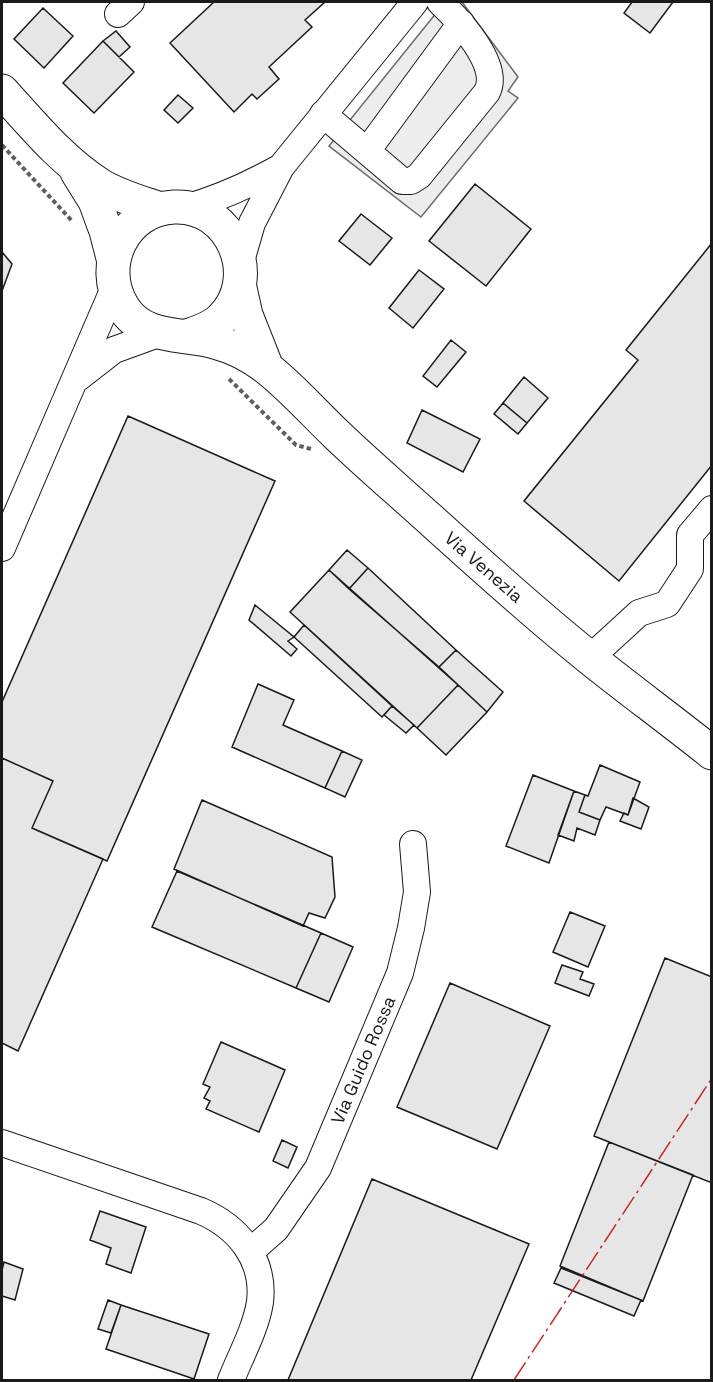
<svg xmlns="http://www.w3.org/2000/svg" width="713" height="1382" font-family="'Space Grotesk',sans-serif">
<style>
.parking{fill:#ededed;stroke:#6a6a6a;stroke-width:1.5}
.building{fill:#e6e6e6;stroke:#1a1a1a;stroke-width:1.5}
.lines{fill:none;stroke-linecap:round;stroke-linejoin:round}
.minor-casing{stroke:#1a1a1a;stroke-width:28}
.major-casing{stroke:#1a1a1a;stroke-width:35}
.path{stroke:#5f5f5f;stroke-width:4;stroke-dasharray:4.5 3;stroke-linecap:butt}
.minor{stroke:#fff;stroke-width:26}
.major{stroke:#fff;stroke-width:33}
.power{stroke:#c62828;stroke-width:1.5;stroke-dasharray:21 4.5 3 4.5;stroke-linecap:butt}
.labels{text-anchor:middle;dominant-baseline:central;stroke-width:4.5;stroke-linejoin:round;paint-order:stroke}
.street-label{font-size:18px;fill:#1a1a1a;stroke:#fff}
</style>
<rect width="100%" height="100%" fill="#fff"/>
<path class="parking" d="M445,2h17l56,75 -10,14 10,7 -97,119 -92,-71z"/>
<path class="building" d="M214,2h111l-20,18 7,7 -43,40 10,12 -22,20 -5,-5 -18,18 -64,-69z
M632,2h41l-23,31 -26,-20z
M43,8l30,28 -29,32 -30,-29z
M116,31l14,16 -11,10 -16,-16z
M103,41l31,31 -40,41 -31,-30z
M178,95l15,13 -15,15 -14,-13z
M475,184l56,45 -45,57 -57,-45z
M361,214l31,24 -22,27 -31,-24z
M712,243v222l-93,116 -95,-80 114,-141 -12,-10z
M2,252l10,12 -10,27z
M419,270l25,19 -31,39 -24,-20z
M451,340l15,12 -29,35 -14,-11z
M524,377l24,21 -21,25 -24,-20z
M503,403l24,20 -9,11 -24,-20z
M422,410l58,29 -17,33 -56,-29z
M128,416l147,65 -168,380 -75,-33 21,-47 -51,-23v-56z
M347,550l21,18 -19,21 -20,-19z
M368,568l88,82 -17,17 -90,-78z
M329,570l129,115 -41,43 -127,-116z
M255,605l39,32 -6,4 9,8 -6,7 -42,-36z
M304,625l88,81 -10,11 -88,-80z
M456,650l47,42 -16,20 -48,-45z
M258,684l36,16 -11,25 59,26 -17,37 -93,-41z
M458,685l29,27 -41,43 -29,-27z
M392,706l22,19 -8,8 -22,-18z
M342,751l20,9 -17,37 -20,-9z
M2,758l51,23 -21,47 71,31 -85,192 -16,-8z
M600,765l40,17 -12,33 -22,-8 -6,13 -21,-8 6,-17 3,1z
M533,775l41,16 -25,72 -43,-17z
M574,791l11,4 -6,17 21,8 -5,15 -18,-7 -3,13 -16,-6z
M633,798l16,9 -8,22 -21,-8 4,-8 4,2z
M202,800l130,57 3,40 -10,21 -16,-5 -6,13 -129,-57z
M177,871l144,62 -25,55 -144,-61z
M570,912l35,14 -17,41 -35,-15z
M321,933l32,14 -24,55 -33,-14z
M665,958l47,19v206l-118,-47z
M562,965l21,7 -3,7 14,5 -5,12 -34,-13z
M450,983l100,43 -53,123 -100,-42z
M221,1042l64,28 -26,62 -53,-23 4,-8 -6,-3 6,-11 -7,-3z
M282,1140l15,7 -9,21 -15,-7z
M609,1142l84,33 -50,126 -83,-35z
M372,1179l157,65 -58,136h-183z
M100,1211l46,16 -15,46 -25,-9 5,-16 -21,-8z
M4,1262l19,7 -8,31 -13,-4v-26z
M561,1268l80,32 -7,16 -80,-33z
M108,1300l13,5 -10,28 -13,-4z
M121,1305l88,29 -15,45 -88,-30z"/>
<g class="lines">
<defs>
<path id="minor" d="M118,14l13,-12
M323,114l79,67h9l8,-5 68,-84c14,-27 -29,-73 -47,-90
M367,151l94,-128
M185,208c36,-10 64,-23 96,-41
M241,261l11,-38 29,-56 134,-165
M78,378l36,-28 44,-16
M2,548l112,-260
M590,658l49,-45 28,-9 23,-35v-34l22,-26
M2,1143l199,68c37,16 64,48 59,91 -4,26 -19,53 -29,78
M250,1252l26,-23 42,-61 82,-195 11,-45 6,-36 -4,-48"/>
<path id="major" d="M2,91c30,33 60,70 98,94 18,11 40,17 60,24
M77,172l18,29 11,30 7,27
M240,288l6,27 21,53
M187,336c12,-4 25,-8 34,-17 42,-40 11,-115 -47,-112 -50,2 -77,59 -51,100 20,33 59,26 92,35 19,5 38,15 53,27 24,19 45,43 67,64 31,30 64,58 96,87 53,48 105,95 160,139 40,32 81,62 121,94"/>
</defs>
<use href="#minor" class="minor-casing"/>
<use href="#major" class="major-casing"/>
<path class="path" d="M2,145l70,76
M229,379l67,66 15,4"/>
<use href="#minor" class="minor"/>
<use href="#major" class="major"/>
<path class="power" d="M514,1380l198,-302"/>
</g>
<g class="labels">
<g class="street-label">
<text transform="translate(484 567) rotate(41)">Via Venezia</text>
<text transform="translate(363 1060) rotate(-67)">Via Guido Rossa</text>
</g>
</g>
<rect width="713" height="1382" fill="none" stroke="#1a1a1a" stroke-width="6"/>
</svg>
